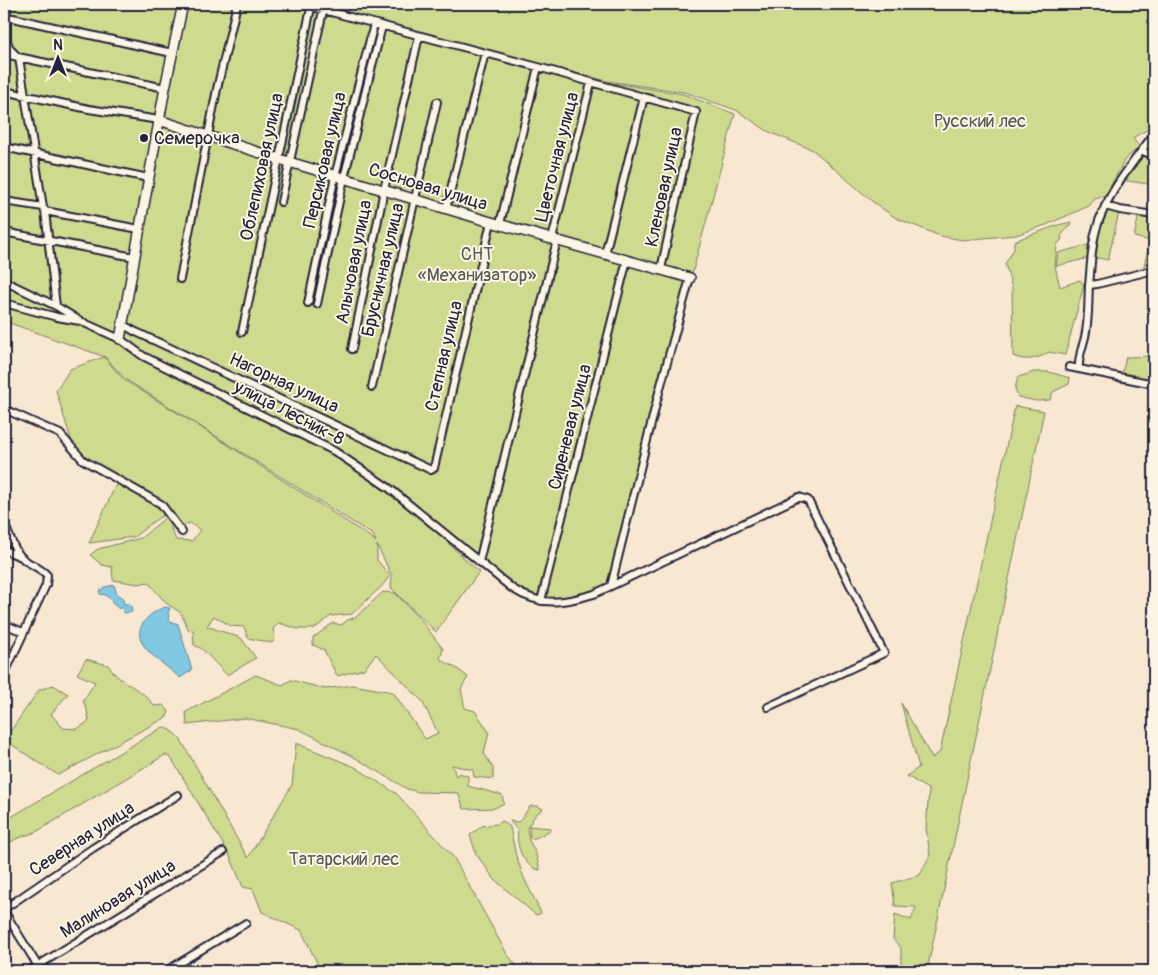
<svg xmlns="http://www.w3.org/2000/svg" width="1158" height="975" font-family="Pangolin,sans-serif">
<style>
.green{fill:#ceda8e;stroke:#787e64}
.water{fill:#81c8e2;stroke:#5b869f}
.lines{fill:none;stroke-linecap:round;stroke-linejoin:round}
.street-casing{stroke:#22223b;stroke-width:10}
.secondary-casing{stroke:#22223b;stroke-width:12}
.street{stroke:#fcf5e5;stroke-width:6}
.secondary{stroke:#fcf5e5;stroke-width:9}
.poi-dot{fill:#22223b;stroke:#fcf5e5;stroke-width:2}
.labels{text-anchor:middle;dominant-baseline:central;stroke-width:4;stroke-linejoin:round;paint-order:stroke}
.park-label{font-size:18px;fill:#565954;stroke:#fcf5e5}
.poi-label{font-size:18px;fill:#22223b;stroke:#fcf5e5;text-anchor:start}
.street-label{font-size:18px;fill:#22223b;stroke:#fcf5e5}
</style>
<rect width="100%" height="100%" fill="#f9e8d1"/>
<filter id="ink" filterUnits="userSpaceOnUse"><feTurbulence type="fractalNoise" baseFrequency=".02" numOctaves="2"/><feDisplacementMap in="SourceGraphic" scale="10" xChannelSelector="R" yChannelSelector="G"/><feConvolveMatrix kernelMatrix="1 2 1 2 8 2 1 2 1" color-interpolation-filters="sRGB"/></filter>
<g filter="url(#ink)">
<path class="green" d="M4,4h312l52,17 238,61 77,12 52,20 -126,470 -21,12 -35,5 -18,-2 -16,-7 -85,-71 -56,-37 37,28 64,60 -43,60 -45,-44 1,-12 -15,-31v15l13,16 -8,10 -30,28 -21,2 -17,13h-16l-19,-6 -6,6 2,10 -3,4 -24,-5 -4,-11 -13,-1 -17,-10 -7,10 34,12 15,20 -29,17 -25,-26 -8,-4 -1,-15 -4,1 -8,-18 -15,-10 -18,-21 -10,2 -25,-4 -1,-13 -10,-2 -12,-10 8,-6 43,-11 25,-21 10,23 16,1 8,-11 -10,-7 -12,4 -8,-16 -16,10 -20,16 -45,6 29,-63 -43,-28 -19,-61 14,-22 34,-12 20,23 70,43 178,115 4,4 -3,-7 -248,-156 -20,-22 -101,-36z
M323,4h831v117l-7,9 -13,7v3l6,7 -15,12 -20,37 -10,3 -6,7 -43,19 -30,10 -53,5 -23,-4 -44,-18 -23,-16 -60,-52 -44,-18 -33,-22 -52,-18 -77,-11 -141,-36 -99,-26z
M1154,138v47l-32,-5z
M1107,209l12,3 -11,48 -15,-3 -37,9 2,-13 37,-10z
M1139,214l15,3v51l-11,2 7,-29 -16,-4z
M1072,222l-11,14 1,3 -5,6 -2,21 5,21 20,-7 4,5 -19,70 -16,-3c-11,7 -23,10 -36,4l-1,-68 -7,-24 9,-15v-8l44,-16z
M1154,356v25l-32,-7 4,-17z
M1034,372h15l21,6 -1,6 -16,8 -3,8 -14,1 -18,-4 -3,-9 3,-11z
M1015,406l29,5 -117,560h-26v-23l-8,-9 2,-25 16,6 5,-13 -21,-1 -3,-23 28,-8 10,-20 -4,-27 3,-38 -22,-14 12,-9 -18,-64 31,55 8,-6z
M383,592l12,1 23,23 25,33 -3,10 16,9 12,9 -7,12 4,19 10,3 14,21 -5,21 9,15v11l-19,-2 -1,-7 -21,-5 4,11 3,-3 9,3v10l34,9 2,8 -9,5 -31,1 -6,-16 -39,-1 -12,-3 -53,-32 -55,-28 -54,-11 -58,7 -1,-13 70,-37 26,10 9,-5 34,9 28,-4 40,7 32,47 13,-6 -16,-32 -46,-47 -12,15 -27,7 -13,-26 -11,-5v-7l20,-15 8,2 7,-5 8,-3z
M86,659l22,6c11,20 35,22 46,41l9,-1 6,6 -2,6 -109,58 -52,-34 1,-5 32,-46 14,-5 15,9 -17,20 12,14 14,1 12,-8 -2,-11 -4,-9 12,-19 -18,-8z
M163,727l8,3 10,10 67,118 44,-73 4,-42 59,24 42,27 57,64 53,96 14,17h-200l-20,-41 -39,-18 -9,-23 -10,-2 -14,-33 -58,-96 -6,-3 -129,77 -20,7 -12,7v-21l7,-8z
M531,806h7l5,3 -7,5 -9,14 2,12 7,14 4,16c-16,-2 -25,-25 -22,-39l-8,-10 8,1c7,-4 7,-12 13,-16z
M503,821l7,6 6,29 8,22 17,35 -5,2 -41,-35 -19,-26 -6,-19 12,-9 15,-2z
M529,826l22,2 -1,3c-8,2 -13,9 -20,7z"/>
<path class="water" d="M114,585l3,9 5,4 1,-1 1,7h5l2,2 1,6 -8,1 -3,-6 -2,2 -7,-6v-3l-7,-5 -5,-1 -1,-3 6,-4z
M165,607l5,1 -2,5 2,8 8,3 14,46 -12,8c-10,-9 -29,-22 -36,-32 -13,-18 6,-34 21,-39z"/>
<g class="lines">
<defs>
<path id="street" d="M7,4v37l3,8 9,9 24,149 2,4 11,95
M301,4l237,63 158,45 -35,157
M4,16l168,37
M4,54l161,34
M4,91l85,18 70,11
M1154,134c-22,30 -48,60 -58,96 -5,18 -5,37 -7,55l8,-1 57,-14
M4,147l144,31
M1141,151l13,4
M4,201l39,6
M281,202l42,-191
M1105,206l15,4 34,5
M446,209l39,-156
M45,211l94,18
M500,224l38,-157
M4,232l130,25
M552,239l39,-156
M605,254l39,-157
M180,279l37,-190 20,-85
M4,281l52,25 21,13
M4,303l53,14 23,4 40,18 23,17 191,95 55,37 124,101c28,18 51,14 81,5l205,-97 9,3 76,153 -116,54
M308,303l27,-127 39,-152
M317,304l27,-126 38,-152
M122,324l12,7 297,139 3,-2 57,-246
M242,332l69,-324
M352,349l32,-159 35,-154
M1069,367l85,17
M1079,369c-1,-12 3,-20 6,-32 4,-17 3,-35 4,-52
M372,387l65,-285
M4,409l56,25 23,26 78,44 21,28
M4,523c6,13 10,30 22,38 8,5 15,8 21,14l-1,10 -42,90
M4,550l15,6
M479,562l78,-322
M611,586l47,-190 32,-118
M541,601l86,-341
M4,624l19,8
M4,909l89,-61 85,-53
M4,911l37,60
M29,971l194,-119
M166,971l80,-48"/>
<path id="secondary" d="M159,120l120,39 212,63 199,56
M120,339l45,-251 18,-84"/>
</defs>
<use href="#street" class="street-casing"/>
<use href="#secondary" class="secondary-casing"/>
<use href="#street" class="street"/>
<use href="#secondary" class="secondary"/>
</g>
</g>
<circle class="poi-dot" cx="144" cy="138" r="5"/>
<g class="labels">
<g class="park-label">
<text x="980" y="121">Русский лес</text>
<text x="477" y="254">СНТ<tspan x="477" dy="21">«Механизатор»</tspan></text>
<text x="344" y="859">Татарский лес</text>
</g>
<g class="poi-label">
<text x="154" y="138">Семерочка</text>
</g>
<g class="street-label">
<text transform="translate(557 157) rotate(-76)">Цветочная улица</text>
<text transform="translate(325 160) rotate(-77)">Персиковая улица</text>
<text transform="translate(262 167) rotate(-78)">Облепиховая улица</text>
<text transform="translate(428 187) rotate(17)">Сосновая улица</text>
<text transform="translate(664 187) rotate(-78)">Кленовая улица</text>
<text transform="translate(354 262) rotate(-79)">Алычовая улица</text>
<text transform="translate(383 270) rotate(-77)">Брусничная улица</text>
<text transform="translate(444 356) rotate(-77)">Степная улица</text>
<text transform="translate(284 383) rotate(25)">Нагорная улица</text>
<text transform="translate(289 413) rotate(27)">улица Лесник-8</text>
<text transform="translate(570 427) rotate(-76)">Сиреневая улица</text>
<text transform="translate(82 839) rotate(-33)">Северная улица</text>
<text transform="translate(118 899) rotate(-32)">Малиновая улица</text>
</g>
</g>
<rect width="1158" height="975" fill="none" stroke="#fcf5e5" stroke-width="20"/>
<rect x="10" y="10" width="1138" height="955" fill="none" stroke="#22223b" stroke-width="2" filter="url(#ink)"/>
<g transform="translate(58 58)" stroke="#fcf5e5" stroke-width="4" paint-order="stroke">
<path d="M0-4L9 19L0 12L-9 19Z" fill="#22223b"/>
<text y="-8" font-size="14" font-weight="bold" text-anchor="middle" fill="#22223b">N</text>
</g>
</svg>
